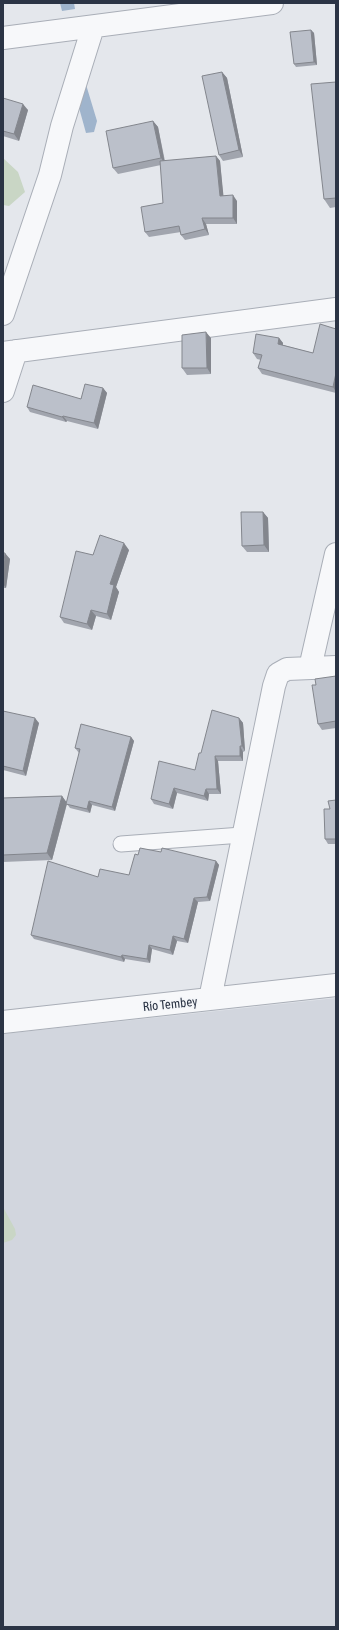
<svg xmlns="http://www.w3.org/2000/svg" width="339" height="1630" font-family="'Asap Condensed',sans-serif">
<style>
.built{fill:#d2d6de}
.green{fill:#c9d6c5}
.water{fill:#9fb4cc}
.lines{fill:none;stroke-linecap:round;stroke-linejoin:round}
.service-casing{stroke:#a9aeb7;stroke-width:17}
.minor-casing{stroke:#a9aeb7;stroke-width:24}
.service{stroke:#f7f8fa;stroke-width:15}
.minor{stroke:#f7f8fa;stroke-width:22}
.wall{fill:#a1a5ae}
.shaded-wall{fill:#83868d}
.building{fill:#bbc0ca;stroke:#83868d}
.labels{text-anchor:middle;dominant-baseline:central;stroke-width:3;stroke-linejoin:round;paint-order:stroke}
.street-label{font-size:13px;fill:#2b3445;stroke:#f4f6f9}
</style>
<rect width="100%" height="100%" fill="#e4e7ec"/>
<path class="built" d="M336,998v629h-333v-593z"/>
<path class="green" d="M3,158l15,14 7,20 -16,14 -6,-1z
M3,1207l12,22 1,6 -4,5 -9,3z"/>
<path class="water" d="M60,3h14l1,6 -13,2z
M78,51l3,17 16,53 -3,11 -8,1c-7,-27 -16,-51 -14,-79z"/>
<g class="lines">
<defs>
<path id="service" d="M121,844l121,-9"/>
<path id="minor" d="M3,38l269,-35
M3,314l47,-139 12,-49 31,-99
M3,353l333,-44
M3,391l13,-40
M310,668l26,-114
M210,999l64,-313 4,-12 9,-5 49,-2
M3,1022l333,-37"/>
</defs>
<use href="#service" class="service-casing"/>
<use href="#minor" class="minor-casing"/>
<use href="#service" class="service"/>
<use href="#minor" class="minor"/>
</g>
<path class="wall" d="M311,30l3,3 3,32 -21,2 -2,-3z
M222,72l5,6 16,79 -20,4 -4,-6z
M336,82v125l-6,1 -6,-9z
M3,98l25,12 -9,31 -16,-5z
M153,121l5,6 7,34 51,-5 4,5 3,35 14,5v23h-31l3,11 -24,5 -4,-5v-3l-32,5 -4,-5 18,-29 -2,-38 -43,9 -5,-6z
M336,329v64l-74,-19 -4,-6 3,-8 -4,-1 -4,-6 26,-15 4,5v2l30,8z
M211,338v36l-24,1 -5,-7z
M103,388l4,5 -9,36 -31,-8 -1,1 -36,-10 -3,-5 54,-8z
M263,512l5,6 1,34h-22l-5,-6z
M129,550l-13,37 3,5 -8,28 -15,-4 -4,14 -28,-7 -4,-6 33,-62z
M3,553l7,6 -4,29h-3z
M336,676v52l-14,2 -4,-6 -2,-39z
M3,711l36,12 -13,53 -23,-6z
M239,718l4,5 2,28 -2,1v9h-25l3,33h-12l-1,7 -31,-8 -4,16 -19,-5 -3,-5 44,-29z
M131,737l3,4 -19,70 -23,-6 -2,8 -20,-5 -3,-4 -15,56 -49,2v-64l59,-2 5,7 12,-50 -4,-5z
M336,800v44h-8l-3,-5 5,-30z
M161,852l55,9 3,4 -9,36 -12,1 -10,41 -11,-2 -4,14 -21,-6 -2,14 -25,-4 -1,3 -90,-23 -3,-4 67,-58 31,-2 9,-20z"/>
<path class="shaded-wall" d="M311,30l3,3 3,32 -3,-3z
M222,72l5,6 16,79 -4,-7z
M23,104l5,6 -9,31 -5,-7z
M153,121l5,6 7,37 -4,-6z
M216,156l4,5 4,40 -4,-5z
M233,195l4,6v23l-4,-6z
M202,218l4,6 3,11 -4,-6z
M206,332l5,6v36l-4,-6z
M279,338l4,5 -1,6 -4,-5z
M336,373v19l-3,-5z
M103,388l4,5 -9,36 -4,-6z
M63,416l4,5 -1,1 -4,-5z
M263,512l5,6 1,34 -5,-7z
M124,543l5,7 -13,37 3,5 -8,28 -4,-6 3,-30z
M5,553l5,6 -4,29 -3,-4v-14z
M91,610l5,6 -4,14 -5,-6z
M35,718l4,5 -13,53 -3,-5z
M239,718l4,5 2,28 -3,-5z
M131,737l3,4 -19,70 -3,-4z
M240,746l3,6v9l-3,-5z
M215,756l3,5 3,33 -4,-5z
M174,788l3,5 -4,16 -4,-5z
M206,789l3,5 -1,7 -4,-5z
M62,796l5,7 -15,57 -5,-7z
M89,801l3,4 -2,8 -3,-4z
M216,861l3,4 -9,36 -3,-4z
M194,898l4,4 -10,41 -4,-4z
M173,936l4,5 -4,14 -3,-5z
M149,945l3,4 -2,14 -3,-4z
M122,955l3,4 -1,3 -3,-5z"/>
<path class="building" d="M311,30l3,32 -20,2 -4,-32z
M222,72l17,78 -20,5 -17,-79z
M336,82v116l-12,1 -13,-115z
M3,98l20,6 -9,30 -11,-3z
M153,121l8,37 -48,10 -7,-37z
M216,156l4,40 13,-1v23h-31l3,11 -24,6 -2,-9 -34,6 -4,-25 22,-4 -3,-42z
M320,324l16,5v44l-3,14 -75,-19 4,-13 -9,-2 3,-19 23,4 -1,6 35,9z
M206,332l1,36h-25v-33z
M85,384l18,4 -9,35 -31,-7 -1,1 -35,-10 6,-22 48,14z
M241,512h22l1,33 -22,1z
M100,535l24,8 -14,41 4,1 -7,29 -16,-4 -4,14 -27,-7 16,-66 17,4z
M3,553h2l-2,17z
M336,676v45l-18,3 -6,-39h4l-1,-6z
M212,710l27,8 3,28h-2v10h-25l2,33h-11l-2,7 -30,-8 -5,16 -18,-5 8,-38 36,9 4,-17h2z
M3,711l32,7 -12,53 -20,-5z
M81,724l50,13 -19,70 -23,-6 -2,8 -21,-5 14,-55 -5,-1z
M62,796l-15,57 -44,2v-57z
M336,800v39h-11l-1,-30h6l-2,-8z
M140,848l21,4 1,-4 54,13 -9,36 -13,1 -10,41 -11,-3 -3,14 -21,-5 -2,14 -25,-4 -1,2 -90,-22 17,-74 50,16 2,-8 29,6 6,-21 3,1z"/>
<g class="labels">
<g class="street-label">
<text transform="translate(170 1004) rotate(-6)">Río Tembey</text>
</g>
</g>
<rect width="339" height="1630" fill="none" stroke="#2b3445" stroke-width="8"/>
</svg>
